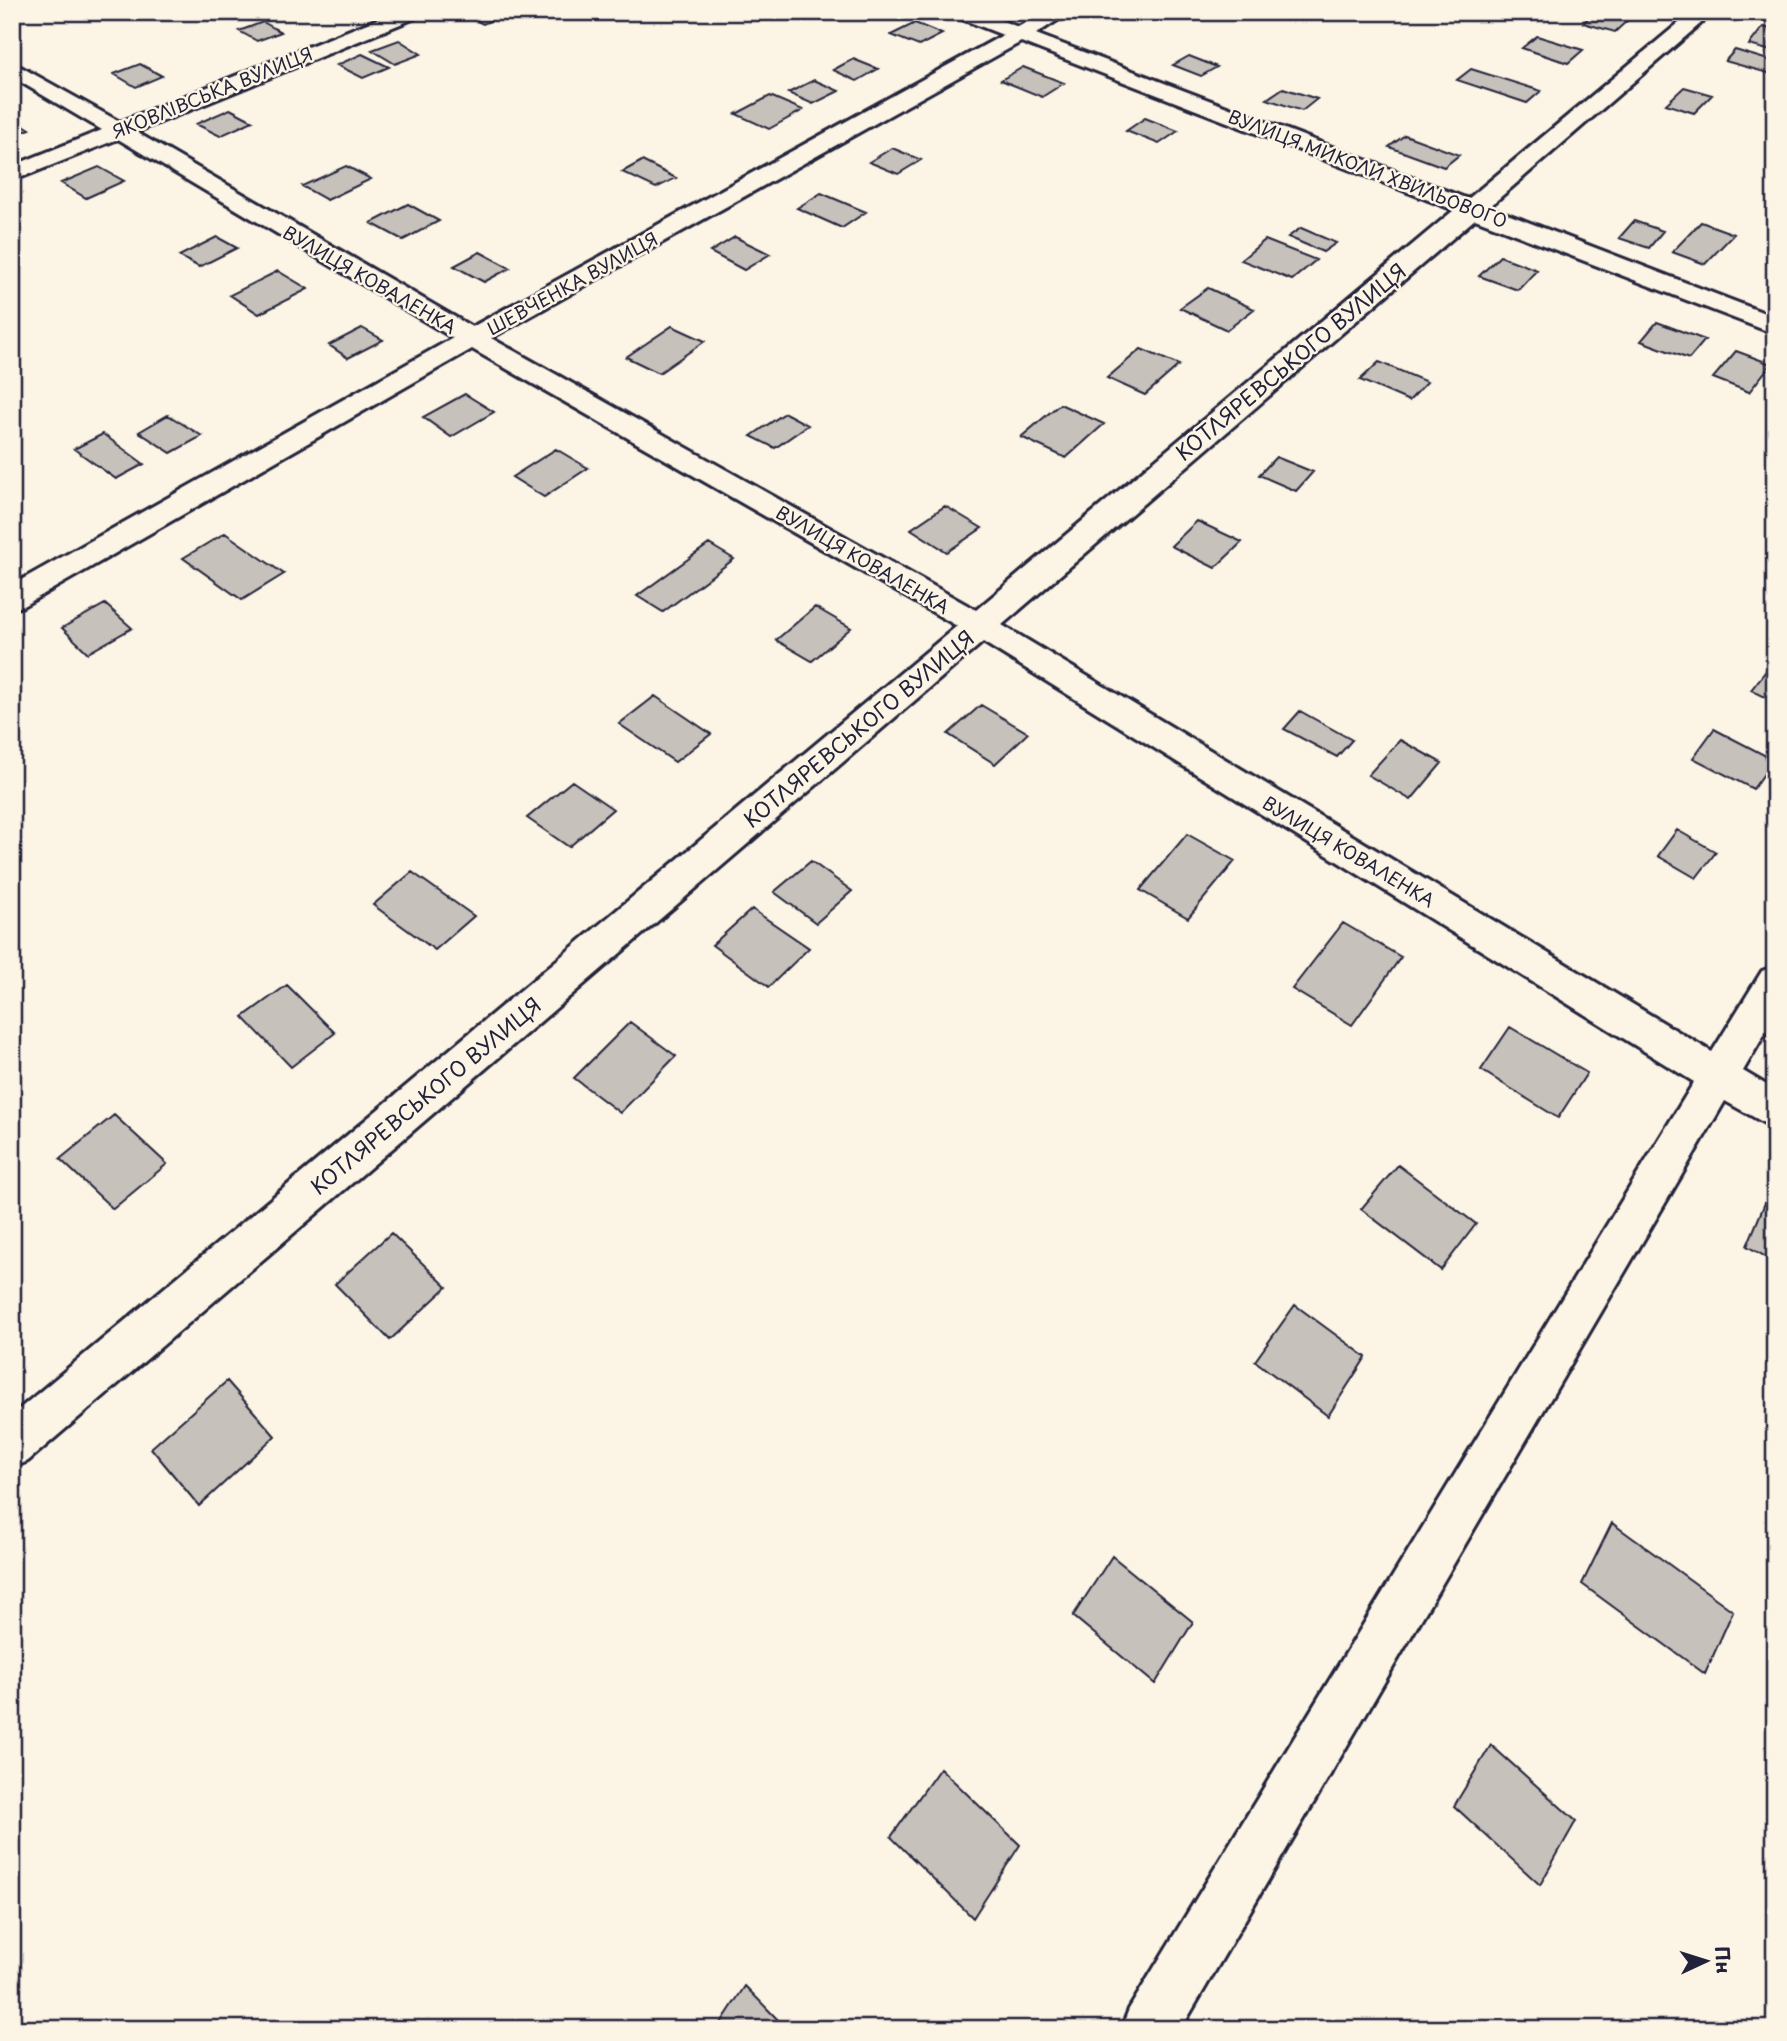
<svg xmlns="http://www.w3.org/2000/svg" width="1787" height="2041" font-family="'Playpen Sans',sans-serif">
<style>
.building{fill:#c6c1bb;stroke:#22223b;stroke-width:2}
.lines{fill:none;stroke-linecap:round;stroke-linejoin:round}
.minor-casing{stroke:#22223b;stroke-width:6}
.minor{fill:#fcf5e5;fill-rule:evenodd}
.labels{text-anchor:middle;dominant-baseline:central;stroke-width:5;stroke-linejoin:round;paint-order:stroke}
.far-street-label{font-size:18px;fill:#22223b;stroke:#fcf5e5}
.street-label{font-size:21px;fill:#22223b;stroke:#fcf5e5}
</style>
<rect width="100%" height="100%" fill="#fcf5e5"/>
<filter id="ink" filterUnits="userSpaceOnUse"><feTurbulence type="fractalNoise" baseFrequency=".0143" numOctaves="2"/><feDisplacementMap in="SourceGraphic" scale="14" xChannelSelector="R" yChannelSelector="G"/><feConvolveMatrix kernelMatrix="1 2 1 2 8 2 1 2 1" color-interpolation-filters="sRGB"/></filter>
<g filter="url(#ink)">
<path class="building" d="M467,12h31l6,3 -21,9 -21,-10z
M1594,12h16l20,6 -15,14 -32,-9z
M263,22l18,10 -24,9 -18,-10z
M915,23l27,11 -23,12 -28,-11z
M1763,27l12,3v22l-26,-7z
M1537,36l46,14 -15,13 -46,-15z
M399,40l22,14 -26,10 -23,-14z
M1735,50l40,12v13l-50,-14z
M362,54l27,13 -26,11 -26,-13z
M1189,56l28,11 -16,9 -28,-11z
M853,59l25,10 -21,12 -24,-11z
M140,64l22,12 -26,11 -22,-13z
M1023,67l41,16 -22,14 -41,-17z
M1471,69l70,22 -14,12 -70,-23z
M814,80l25,11 -26,13 -25,-11z
M1684,87l28,8 -18,18 -28,-9z
M1283,88l34,11 -15,12 -35,-12z
M770,96l33,14 -34,19 -33,-15z
M230,109l23,12 -33,15 -24,-12z
M12,118l18,11 -18,7z
M1145,118l33,13 -19,13 -33,-13z
M1405,135l54,20 -15,12 -55,-20z
M892,148l29,12 -23,14 -29,-12z
M642,161l34,17 -20,10 -34,-16z
M346,166l25,13 -44,21 -25,-14z
M99,167l25,14 -38,17 -25,-15z
M821,193l45,19 -24,16 -45,-20z
M408,204l31,17 -36,19 -32,-17z
M1634,221l29,10 -14,17 -30,-10z
M1701,222l33,12 -29,30 -33,-12z
M1301,228l35,15 -13,9 -35,-15z
M217,237l20,11 -38,19 -20,-11z
M735,237l35,17 -26,16 -34,-18z
M1265,240l51,20 -24,20 -51,-20z
M480,252l30,16 -26,14 -30,-16z
M1500,256l37,14 -19,20 -39,-14z
M278,271l30,18 -49,25 -29,-19z
M1208,288l46,21 -27,21 -47,-22z
M1657,322l48,18 -16,19 -48,-18z
M672,326l33,15 -46,32 -33,-16z
M362,328l21,12 -35,18 -19,-13z
M1141,349l38,16 -34,30 -38,-17z
M1736,351l35,13 -22,28 -36,-14z
M1379,362l48,20 -18,19 -49,-21z
M465,394l29,18 -43,25 -28,-20z
M1060,404l44,20 -38,34 -45,-21z
M785,413l23,12 -33,23 -24,-12z
M168,415l34,21 -31,17 -32,-21z
M103,434l41,30 -28,15 -42,-30z
M556,449l32,19 -44,29 -32,-20z
M1276,457l37,15 -17,19 -37,-16z
M945,506l37,22 -35,24 -36,-23z
M1197,521l45,21 -27,26 -44,-22z
M225,533l59,41 -42,26 -59,-42z
M709,544l25,15 -71,53 -26,-16z
M105,604l27,24 -44,25 -26,-25z
M815,607l36,21 -39,33 -36,-21z
M1769,667l6,3v32l-24,-12z
M655,696l56,38 -36,28 -56,-38z
M981,705l47,28 -33,31 -47,-30z
M1300,711l52,29 -15,17 -53,-28z
M1714,729l60,31 -21,29 -60,-31z
M1400,740l42,23 -31,37 -43,-25z
M572,781l41,28 -44,38 -42,-29z
M1677,830l39,22 -20,26 -38,-22z
M1187,834l48,27 -47,57 -48,-28z
M811,861l41,30 -36,32 -42,-31z
M412,872l62,44 -39,34 -62,-45z
M752,909l57,39 -40,39 -57,-42z
M1343,923l58,34 -49,68 -60,-36z
M287,985l48,48 -44,34 -48,-50z
M630,1022l46,34 -56,57 -46,-35z
M1510,1027l77,46 -29,45 -77,-48z
M114,1115l53,49 -54,45 -53,-50z
M1398,1165l78,59 -35,46 -80,-61z
M1772,1186l3,1v75l-28,-16z
M391,1233l56,54 -57,53 -55,-56z
M1295,1305l71,52 -38,59 -73,-55z
M227,1381l48,55 -76,70 -48,-58z
M1612,1523l121,88 -28,63 -123,-90z
M1112,1556l81,66 -38,62 -82,-68z
M1491,1745l85,76 -36,64 -86,-79z
M940,1768l80,77 -47,73 -82,-81z
M745,1986l42,43h-70z"/>
<g class="lines">
<defs>
<path id="minor" d="M395,12h28l-3,4 -284,116 336,195 531,-292 -49,-19 -3,-4h29l38,15 27,-15h25l-34,22 432,165 224,-187h22l-225,195 286,110v17l-300,-115 -473,406 710,427 50,-81 13,-5v50l-32,55 32,19v39l-50,-28 -544,928h-60l8,-20 565,-927 -711,-440 -955,819 -16,7v-53l945,-789 -485,-277 -449,257 -11,3v-24l441,-247 -335,-199 -106,42v-15l90,-36 -90,-53v-15l108,60zM1021,42l433,168 -478,400 -485,-272z"/>
</defs>
<use href="#minor" class="minor-casing"/>
<use href="#minor" class="minor"/>
</g>
</g>
<g class="labels">
<g class="far-street-label">
<text transform="translate(212 92) rotate(-22)">ЯКОВЛІВСЬКА ВУЛИЦЯ</text>
<text transform="translate(1368 168) rotate(21)">ВУЛИЦЯ МИКОЛИ ХВИЛЬОВОГО</text>
<text transform="translate(370 279) rotate(30)">ВУЛИЦЯ КОВАЛЕНКА</text>
<text transform="translate(572 283) rotate(-29)">ШЕВЧЕНКА ВУЛИЦЯ</text>
<text transform="translate(863 559) rotate(30)">ВУЛИЦЯ КОВАЛЕНКА</text>
<text transform="translate(1349 851) rotate(31)">ВУЛИЦЯ КОВАЛЕНКА</text>
</g>
<g class="street-label">
<text transform="translate(1290 361) rotate(-40)">КОТЛЯРЕВСЬКОГО ВУЛИЦЯ</text>
<text transform="translate(858 728) rotate(-40)">КОТЛЯРЕВСЬКОГО ВУЛИЦЯ</text>
<text transform="translate(425 1095) rotate(-40)">КОТЛЯРЕВСЬКОГО ВУЛИЦЯ</text>
</g>
</g>
<rect width="1787" height="2041" fill="none" stroke="#fcf5e5" stroke-width="42"/>
<rect x="21" y="21" width="1745" height="1999" fill="none" stroke="#22223b" stroke-width="2.5" filter="url(#ink)"/>
<g transform="translate(1706 1961) rotate(86)" stroke="#fcf5e5" stroke-width="5" paint-order="stroke">
<path d="M0-5L12 26L0 18L-12 26Z" fill="#22223b"/>
<text y="-10" font-size="19" font-weight="bold" text-anchor="middle" fill="#22223b">Пн</text>
</g>
</svg>
